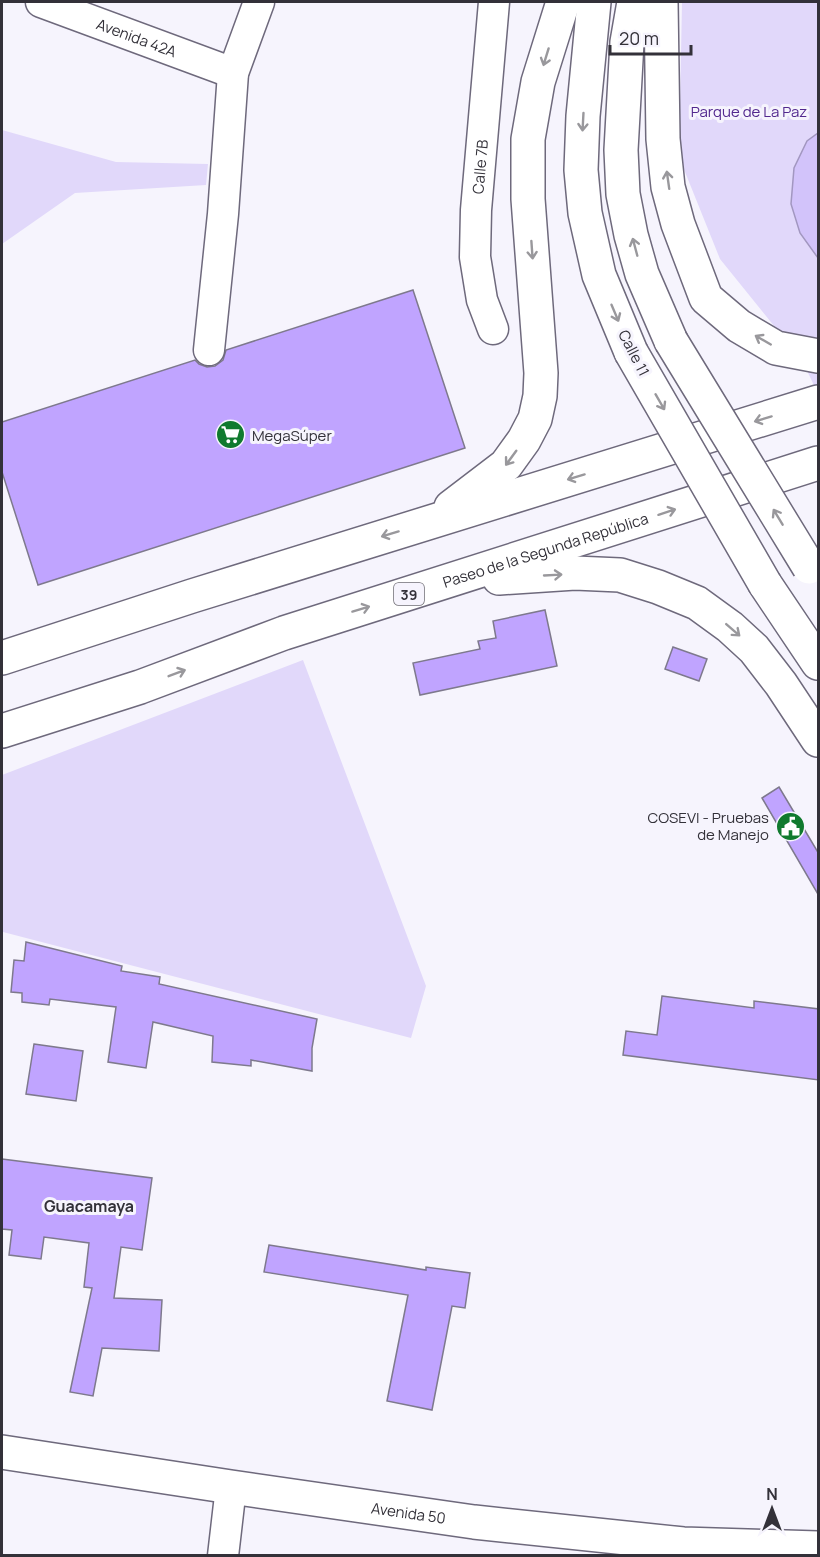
<svg xmlns="http://www.w3.org/2000/svg" width="820" height="1557" font-family="Manrope,sans-serif">
<style>
.green{fill:#e1d8fa}
.water{fill:#d2c3fa;stroke:#a297c0;stroke-width:1.5}
.building{fill:#c0a4ff;stroke:#7e798d;stroke-width:1.5}
.lines{fill:none;stroke-linecap:round;stroke-linejoin:round}
.street-casing{stroke:#6e697c;stroke-width:33}
.secondary-casing{stroke:#6e697c;stroke-width:36}
.highway-casing{stroke:#6e697c;stroke-width:36}
.street{stroke:#fff;stroke-width:30}
.secondary{stroke:#fff;stroke-width:33}
.highway{stroke:#fff;stroke-width:33}
.secondary-bridge-casing{stroke:#6e697c;stroke-width:36;stroke-linecap:butt}
.secondary-bridge{stroke:#fff;stroke-width:33}
.oneway{stroke:#99989c}
.labels{text-anchor:middle;dominant-baseline:central;stroke-width:6;stroke-linejoin:round;paint-order:stroke}
.shield{fill:#f6f4fd;stroke:#6e6c74;stroke-width:1.5}
.shield-label{font-size:14px;font-weight:bold;fill:#333139}
.street-label{font-size:15px;fill:#333139;stroke:#f6f4fd}
.park-label{font-size:15px;fill:#52288e;stroke:#f6f4fd}
.poi-label{font-size:15px;fill:#333139;stroke:#f6f4fd;text-anchor:start}
.neighbourhood-label{font-size:16px;font-weight:bold;fill:#333139;stroke:#f6f4fd}
</style>
<rect width="100%" height="100%" fill="#f6f4fd"/>
<path class="green" d="M682,2h136v392l-15,-32 -83,-103 -41,-102z
M2,130l114,32 92,2 -2,21 -131,8 -73,51z
M303,660l123,326 -15,52 -408,-106 -1,-25v-132z"/>
<path class="water" d="M818,133v125l-18,-25 -9,-29 3,-36 13,-27z"/>
<path class="building" d="M413,290l52,158 -427,137 -36,-113v-50l193,-62 4,4 8,3 8,-1 8,-6 3,-10z
M545,610l12,56 -137,29 -7,-32 67,-14 -2,-8 18,-3 -3,-17z
M673,647l34,12 -8,22 -34,-12z
M779,787l40,67v42l-57,-98z
M26,942l96,24 -1,5 39,6 -1,7 158,35 -5,29v23l-61,-11v6l-39,-4 1,-26 -60,-14 -7,46 -38,-6 8,-55 -66,-8 -1,6 -27,-3v-9l-11,-1 3,-32 10,1z
M662,996l92,12v-7l65,8v71l-196,-25 3,-24 31,4z
M34,1044l49,7 -7,50 -50,-7z
M2,1159l150,19 -10,72 -21,-3 -7,51 48,2 -3,51 -57,-3 -9,48 -23,-4 22,-104 -8,-1 5,-44 -45,-6 -3,22 -32,-4 3,-25 -10,-1z
M269,1245l157,25v-3l44,6 -5,35 -13,-2 -20,104 -45,-9 21,-106 -144,-23z"/>
<g class="lines">
<defs>
<g id="street">
<path id="s1" d="M41,2l192,71"/>
<path id="s2" d="M493,329l-11,-29 -7,-43 1,-47 18,-208"/>
<path d="M209,350l14,-136 10,-141 26,-71"/>
<path d="M223,1556l8,-69"/>
</g>
<g id="secondary">
<path d="M594,2l-11,114 -2,54 4,43 14,62 32,77"/>
<path d="M634,2l-7,40 -6,108 2,44 8,41 11,39 29,67"/>
<path d="M765,584l53,79"/>
<path id="s3" d="M2,1452l229,35 243,35 209,22 135,4"/>
</g>
<g id="highway">
<path d="M661,2l2,137 5,48 10,37 28,74 33,28 37,22 42,8"/>
<path d="M451,507l55,-42 18,-25 11,-21 5,-23 1,-23 -13,-174v-60l10,-57 25,-80"/>
<path d="M499,578l76,-5 45,2 38,12 39,16 33,24 24,22 27,35 37,56"/>
<path d="M2,658l190,-62 626,-194"/>
<path id="s4" d="M2,731l138,-44 144,-54 534,-170"/>
</g>
</defs>
<use href="#street" class="street-casing"/>
<use href="#secondary" class="secondary-casing"/>
<use href="#highway" class="highway-casing"/>
<use href="#street" class="street"/>
<use href="#secondary" class="secondary"/>
<use href="#highway" class="highway"/>
<defs>
<path id="secondary-bridge" d="M671,341l138,226
M631,352l134,232"/>
</defs>
<use href="#secondary-bridge" class="secondary-bridge-casing"/>
<use href="#secondary-bridge" class="secondary-bridge"/>
</g>
<defs><path id="oneway-shaft" d="M-6 0H5M1.5-3L5.5 0L1.5 3" fill="none" stroke-width="1.6" stroke-linecap="round" stroke-linejoin="round" transform="scale(1.5)"/></defs>
<g class="oneway">
<use href="#oneway-shaft" transform="translate(546 57) rotate(107)"/>
<use href="#oneway-shaft" transform="translate(583 122) rotate(93)"/>
<use href="#oneway-shaft" transform="translate(668 180) rotate(-98)"/>
<use href="#oneway-shaft" transform="translate(635 247) rotate(-105)"/>
<use href="#oneway-shaft" transform="translate(532 250) rotate(86)"/>
<use href="#oneway-shaft" transform="translate(615 313) rotate(67)"/>
<use href="#oneway-shaft" transform="translate(763 340) rotate(-150)"/>
<use href="#oneway-shaft" transform="translate(660 402) rotate(60)"/>
<use href="#oneway-shaft" transform="translate(763 419) rotate(163)"/>
<use href="#oneway-shaft" transform="translate(511 458) rotate(126)"/>
<use href="#oneway-shaft" transform="translate(576 477) rotate(163)"/>
<use href="#oneway-shaft" transform="translate(667 512) rotate(-18)"/>
<use href="#oneway-shaft" transform="translate(778 517) rotate(-121)"/>
<use href="#oneway-shaft" transform="translate(390 534) rotate(163)"/>
<use href="#oneway-shaft" transform="translate(553 575) rotate(-3)"/>
<use href="#oneway-shaft" transform="translate(361 609) rotate(-17)"/>
<use href="#oneway-shaft" transform="translate(733 630) rotate(41)"/>
<use href="#oneway-shaft" transform="translate(177 673) rotate(-21)"/>
</g>
<defs>
<symbol id="supermarket-disc" viewBox="-11 -11 22 22"><circle r="9.5" fill="#107a2e" stroke="#f6f4fd"/><path d="M-6-5.5h2.5l.6 2H6L4.5 2H-2.5L-4.4-4H-6ZM-1.5 3.2a1.3 1.3 0 1 0 .1 0ZM3 3.2a1.3 1.3 0 1 0 .1 0Z" fill="#fff"/></symbol>
<symbol id="civic-disc" viewBox="-11 -11 22 22"><circle r="9.5" fill="#107a2e" stroke="#f6f4fd"/><path d="M-.6-6.5H3V-4.5H.6V-3L4-1V1h2V6H-6V1h2V-1L-.6-3ZM-1.2 2.5V6h2.4V2.5Z" fill="#fff"/></symbol>
</defs>
<g fill-rule="evenodd">
<use href="#supermarket-disc" x="214" y="418" width="33" height="33"/>
<use href="#civic-disc" x="774" y="810" width="33" height="33"/>
</g>
<g class="labels">
<rect class="shield" x="394" y="583" width="30" height="22" rx="4.5"/>
<g class="shield-label">
<text x="409" y="594">39</text>
</g>
<g class="street-label">
<text stroke="none"><textPath href="#s1" startOffset="102">Avenida 42A</textPath></text>
<text stroke="none"><textPath href="#s2" startOffset="165">Calle 7B</textPath></text>
<text transform="translate(634 353) rotate(63)">Calle 11</text>
<text stroke="none"><textPath href="#s4" startOffset="573">Paseo de la Segunda República</textPath></text>
<text stroke="none"><textPath href="#s3" startOffset="411">Avenida 50</textPath></text>
</g>
<g class="park-label">
<text x="749" y="111">Parque de La Paz</text>
</g>
<g class="poi-label">
<text x="252" y="435">MegaSúper</text>
<text x="769" y="817" text-anchor="end">COSEVI - Pruebas<tspan x="769" dy="17">de Manejo</tspan></text>
</g>
<g class="neighbourhood-label">
<text x="89" y="1206">Guacamaya</text>
</g>
</g>
<rect width="820" height="1557" fill="none" stroke="#333139" stroke-width="6"/>
<g transform="translate(772 1509)" stroke="#f6f4fd" stroke-width="4.5" paint-order="stroke">
<path d="M0-4.5L10 22L0 15L-10 22Z" fill="#333139"/>
<text y="-9" font-size="16" font-weight="bold" text-anchor="middle" fill="#333139">N</text>
</g>
<path d="M610 45v9h81v-9" fill="none" stroke="#333139" stroke-width="3"/>
<text x="619" y="45" font-size="18" fill="#333139" stroke="#f6f4fd" stroke-width="4.5" paint-order="stroke">20 m</text>
</svg>
